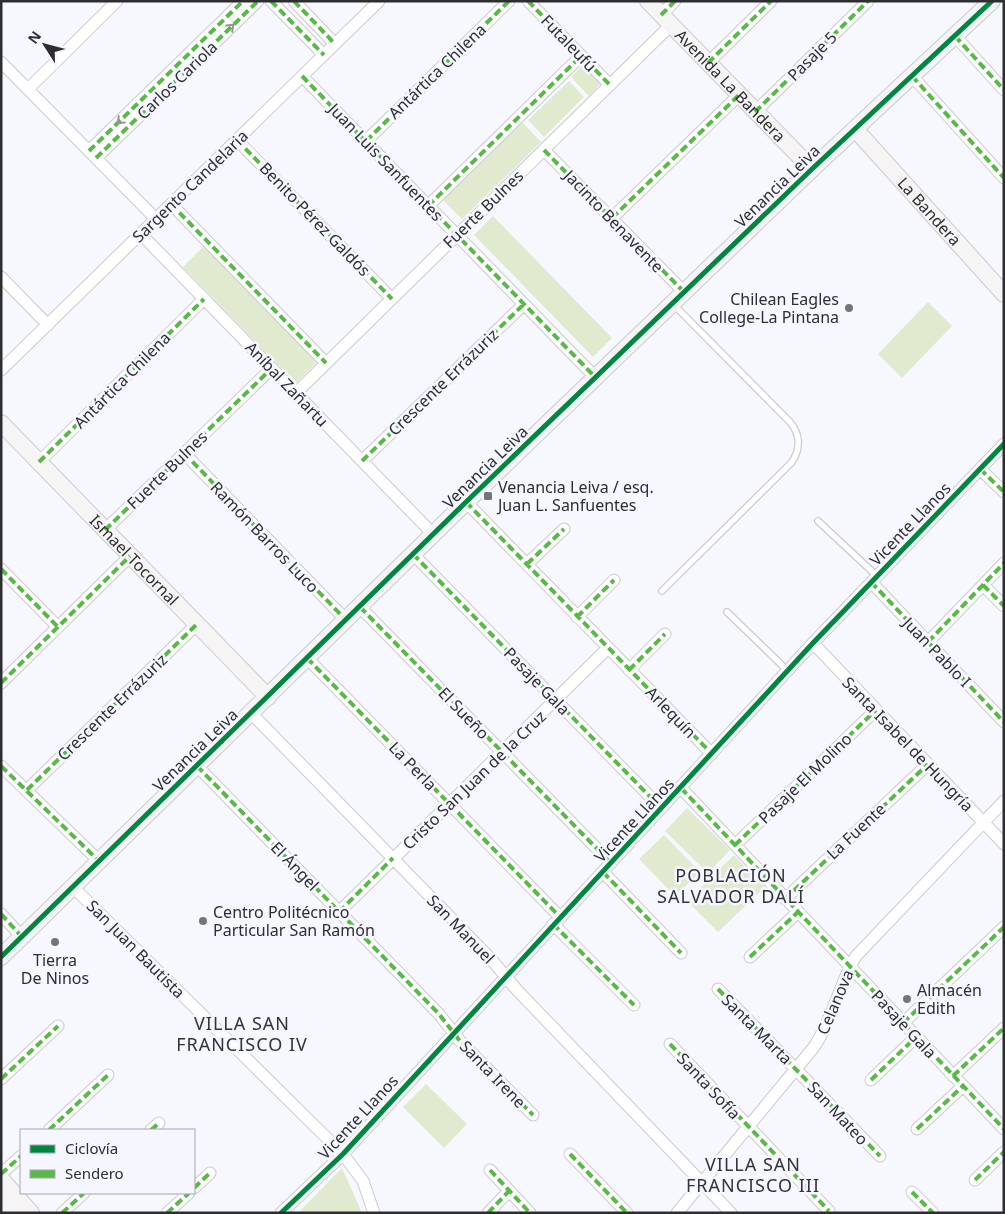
<svg xmlns="http://www.w3.org/2000/svg" width="1005" height="1214" font-family="'Noto Sans',sans-serif">
<style>
.green{fill:#dfeace}
.lines{fill:none;stroke-linecap:round;stroke-linejoin:round}
.lane-casing{stroke:#cbcbcf;stroke-width:8}
.street-casing{stroke:#cbcbcf;stroke-width:13}
.secondary-casing{stroke:#cbcbcf;stroke-width:18}
.lane{stroke:#fefeff;stroke-width:5.5}
.street{stroke:#fefeff;stroke-width:11}
.secondary{stroke:#f6f4f4;stroke-width:16}
.quiet{stroke:#58b947;stroke-width:4;stroke-dasharray:8 4;stroke-linecap:butt}
.cycleway-casing{stroke:#f5f6ff;stroke-width:8}
.cycleway{stroke:#00873e;stroke-width:5}
.oneway{stroke:#969698}
.poi-dot{fill:#747579;stroke:#f5f6ff;stroke-width:2}
.labels{text-anchor:middle;dominant-baseline:central;stroke-width:5;stroke-linejoin:round;paint-order:stroke}
.street-label{font-size:16px;fill:#2e2e32;stroke:#f5f6ff}
.poi-label{font-size:16px;fill:#2e2e32;stroke:#f5f6ff;text-anchor:start}
.neighbourhood-label{font-size:18px;letter-spacing:1px;fill:#33333b;stroke:#f5f6ff}
</style>
<rect width="100%" height="100%" fill="#f7f8fd"/>
<path class="green" d="M584,64l18,18 -13,14 -18,-19z
M569,81l15,16 -40,40 -16,-17z
M522,122l19,20 -79,77 -20,-20z
M493,216l119,122 -19,19 -119,-122z
M205,245l113,116 -22,22 -113,-116z
M928,302l24,24 -50,52 -24,-24z
M687,808l43,42 -22,23 -43,-42z
M664,835l36,37 -25,24 -36,-37z
M734,855l31,32 -47,45 -31,-31z
M426,1084l41,40 -23,24 -41,-41z
M342,1168l20,45h-60l-2,-2z"/>
<g class="lines">
<defs>
<path id="lane" d="M818,521l59,55
M662,591l130,-129c9,-14 8,-28 -2,-40l-117,-118
M727,612l61,59"/>
<path id="street" d="M271,1l53,54
M294,1l41,43
M528,1l82,84
M661,15l14,-14
M955,36l49,54
M1,62l155,157
M708,63l63,-62
M302,76l294,302
M912,76l92,102
M28,89l89,-88
M755,112l113,-111
M237,140l155,159
M366,141l143,-140
M544,150l140,142
M89,151l154,-150
M96,158l162,-157
M171,204l155,159
M428,206l153,-150
M612,218l127,-123
M141,234l292,300
M1,277l47,48
M1,370l378,-369
M296,393l375,-368
M184,453l162,167
M362,461l162,-157
M39,462l165,-163
M980,469l24,23
M466,502l246,252
M105,530l167,-162
M413,554l248,254
M527,564l37,-35
M1,569l57,58
M871,582l133,140
M983,585l21,21
M360,607l251,256
M577,617l37,-37
M928,642l76,-79
M813,643l191,201
M307,658l253,259
M629,670l36,-36
M1,683l129,-127
M251,713l240,246 26,31 214,223
M1,766l98,95
M197,766l242,248 21,27 73,74
M681,788l323,341
M27,790l170,-166
M735,845l141,-135
M603,872l78,81
M73,887l270,267 20,27 11,32
M785,899l143,-135
M339,912l269,-264
M1,914l21,23
M553,924l81,81
M750,957l48,-45
M718,989l162,167
M903,1023l101,-96
M670,1044l159,167
M953,1076l51,-48
M1,1079l57,-53
M871,1080l45,-43
M917,1129l46,-43
M49,1130l59,-55
M151,1130l8,-7
M570,1154l57,59
M490,1170l40,43
M1,1174l20,-18
M975,1180l29,-28
M194,1188l16,-15
M912,1192l21,21
M62,1213l22,-20
M167,1213l22,-20
M281,1213l62,-59 470,-511 191,-199
M488,1213l21,-22
M677,1213l137,-166c19,-28 25,-63 42,-91l148,-155"/>
<g id="secondary">
<path id="s1" d="M648,1l164,168"/>
<path id="s2" d="M855,129l149,165"/>
<path id="s3" d="M1,423l267,274"/>
<path d="M1,957l465,-455 346,-333 180,-168"/>
<path d="M1,1179l30,34"/>
<path d="M1,1201l11,12"/>
</g>
</defs>
<use href="#lane" class="lane-casing"/>
<use href="#street" class="street-casing"/>
<use href="#secondary" class="secondary-casing"/>
<use href="#lane" class="lane"/>
<use href="#street" class="street"/>
<use href="#secondary" class="secondary"/>
<path class="quiet" d="M271,1l53,54
M294,1l41,43
M528,1l82,84
M661,15l14,-14
M955,36l49,54
M708,63l63,-62
M302,76l294,302
M912,76l92,102
M755,112l113,-111
M237,140l155,159
M366,141l143,-140
M544,150l140,142
M89,151l154,-150
M96,158l162,-157
M171,204l155,159
M428,206l153,-150
M612,218l127,-123
M184,453l162,167
M362,461l162,-157
M39,462l165,-163
M980,469l24,23
M466,502l246,252
M105,530l167,-162
M413,554l248,254
M527,564l37,-35
M1,569l57,58
M871,582l133,140
M983,585l21,21
M360,607l251,256
M577,617l37,-37
M928,642l76,-79
M307,658l253,259
M629,670l36,-36
M1,683l129,-127
M1,766l98,95
M197,766l242,248 21,27 73,74
M681,788l323,341
M27,790l170,-166
M735,845l141,-135
M603,872l78,81
M785,899l143,-135
M339,912l54,-54
M1,914l21,23
M553,924l81,81
M750,957l48,-45
M718,989l162,167
M903,1023l101,-96
M670,1044l159,167
M953,1076l51,-48
M1,1079l57,-53
M871,1080l45,-43
M917,1129l46,-43
M49,1130l59,-55
M151,1130l8,-7
M570,1154l57,59
M490,1170l40,43
M1,1174l20,-18
M975,1180l29,-28
M194,1188l16,-15
M912,1192l21,21
M62,1213l22,-20
M167,1213l22,-20
M488,1213l21,-22"/>
<defs>
<path id="cycleway" d="M1,957l465,-455 346,-333 180,-168
M281,1213l62,-59 470,-511 191,-199"/>
</defs>
<use href="#cycleway" class="cycleway-casing"/>
<use href="#cycleway" class="cycleway"/>
</g>
<defs><path id="oneway-chevron" d="M-2-3.5L2.5 0L-2 3.5" fill="none" stroke-width="1.6" stroke-linecap="round" stroke-linejoin="round" transform="scale(1.25)"/></defs>
<g class="oneway">
<use href="#oneway-chevron" transform="translate(231 27) rotate(-44)"/>
<use href="#oneway-chevron" transform="translate(120 121) rotate(136)"/>
</g>
<g class="poi-dot">
<circle cx="849" cy="308" r="5"/>
<rect x="483" y="491" width="10" height="10" rx="2.5"/>
<circle cx="203" cy="921" r="5"/>
<circle cx="55" cy="942" r="5"/>
<circle cx="907" cy="999" r="5"/>
</g>
<g class="labels">
<g class="street-label">
<text transform="translate(569 43) rotate(46)">Futaleufú</text>
<text transform="translate(812 56) rotate(-45)">Pasaje 5</text>
<text transform="translate(437 71) rotate(-44)">Antártica Chilena</text>
<text transform="translate(177 80) rotate(-44)">Carlos Cariola</text>
<text stroke="none"><textPath href="#s1" startOffset="118">Avenida La Bandera</textPath></text>
<text transform="translate(386 162) rotate(46)">Juan Luis Sanfuentes</text>
<text transform="translate(190 186) rotate(-44)">Sargento Candelaria</text>
<text transform="translate(777 186) rotate(-44)">Venancia Leiva</text>
<text transform="translate(483 209) rotate(-44)">Fuerte Bulnes</text>
<text stroke="none"><textPath href="#s2" startOffset="111">La Bandera</textPath></text>
<text transform="translate(315 219) rotate(46)">Benito Pérez Galdós</text>
<text transform="translate(614 221) rotate(46)">Jacinto Benavente</text>
<text transform="translate(122 380) rotate(-45)">Antártica Chilena</text>
<text transform="translate(443 382) rotate(-44)">Crescente Errázuriz</text>
<text transform="translate(287 384) rotate(46)">Aníbal Zañartu</text>
<text transform="translate(485 467) rotate(-44)">Venancia Leiva</text>
<text transform="translate(167 470) rotate(-44)">Fuerte Bulnes</text>
<text transform="translate(910 524) rotate(-46)">Vicente Llanos</text>
<text transform="translate(265 537) rotate(46)">Ramón Barros Luco</text>
<text stroke="none"><textPath href="#s3" startOffset="191">Ismael Tocornal</textPath></text>
<text transform="translate(937 652) rotate(46)">Juan Pablo I</text>
<text transform="translate(537 681) rotate(46)">Pasaje Gala</text>
<text transform="translate(112 707) rotate(-44)">Crescente Errázuriz</text>
<text transform="translate(671 712) rotate(46)">Arlequín</text>
<text transform="translate(464 713) rotate(46)">El Sueño</text>
<text transform="translate(908 744) rotate(46)">Santa Isabel de Hungría</text>
<text transform="translate(195 750) rotate(-44)">Venancia Leiva</text>
<text transform="translate(413 766) rotate(46)">La Perla</text>
<text transform="translate(805 778) rotate(-44)">Pasaje El Molino</text>
<text transform="translate(474 780) rotate(-44)">Cristo San Juan de la Cruz</text>
<text transform="translate(634 820) rotate(-47)">Vicente Llanos</text>
<text transform="translate(856 831) rotate(-43)">La Fuente</text>
<text transform="translate(295 866) rotate(46)">El Ángel</text>
<text transform="translate(461 929) rotate(46)">San Manuel</text>
<text transform="translate(136 949) rotate(45)">San Juan Bautista</text>
<text transform="translate(835 1002) rotate(-67)">Celanova</text>
<text transform="translate(904 1024) rotate(47)">Pasaje Gala</text>
<text transform="translate(757 1029) rotate(45)">Santa Marta</text>
<text transform="translate(493 1074) rotate(46)">Santa Irene</text>
<text transform="translate(709 1086) rotate(47)">Santa Sofía</text>
<text transform="translate(838 1113) rotate(47)">San Mateo</text>
<text transform="translate(358 1117) rotate(-47)">Vicente Llanos</text>
</g>
<g class="poi-label">
<text x="839" y="299" text-anchor="end">Chilean Eagles<tspan x="839" dy="18">College-La Pintana</tspan></text>
<text x="498" y="487">Venancia Leiva / esq.<tspan x="498" dy="18">Juan L. Sanfuentes</tspan></text>
<text x="213" y="912">Centro Politécnico<tspan x="213" dy="18">Particular San Ramón</tspan></text>
<text x="55" y="960" text-anchor="middle">Tierra<tspan x="55" dy="18">De Ninos</tspan></text>
<text x="917" y="990">Almacén<tspan x="917" dy="18">Edith</tspan></text>
</g>
<g class="neighbourhood-label">
<text x="731" y="875">POBLACIÓN<tspan x="731" dy="21">SALVADOR DALÍ</tspan></text>
<text x="242" y="1023">VILLA SAN<tspan x="242" dy="21">FRANCISCO IV</tspan></text>
<text x="753" y="1164">VILLA SAN<tspan x="753" dy="21">FRANCISCO III</tspan></text>
</g>
</g>
<rect width="1005" height="1214" fill="none" stroke="#2e2e32" stroke-width="5"/>
<rect x="20" y="1129" width="175" height="65" fill="#f5f6ff" stroke="#a5a6ad"/>
<rect x="30" y="1145" width="25" height="8" fill="#00873e" stroke="#a5a6ad"/>
<text x="65" y="1154" font-size="15" fill="#2e2e32">Ciclovía</text>
<rect x="30" y="1170" width="25" height="8" fill="#58b947" stroke="#a5a6ad"/>
<text x="65" y="1179" font-size="15" fill="#2e2e32">Sendero</text>
<g transform="translate(45 45) rotate(306)" stroke="#f5f6ff" stroke-width="4" paint-order="stroke">
<path d="M0-4L9 19L0 12L-9 19Z" fill="#2e2e32"/>
<text y="-8" font-size="14" font-weight="bold" text-anchor="middle" fill="#2e2e32">N</text>
</g>
</svg>
